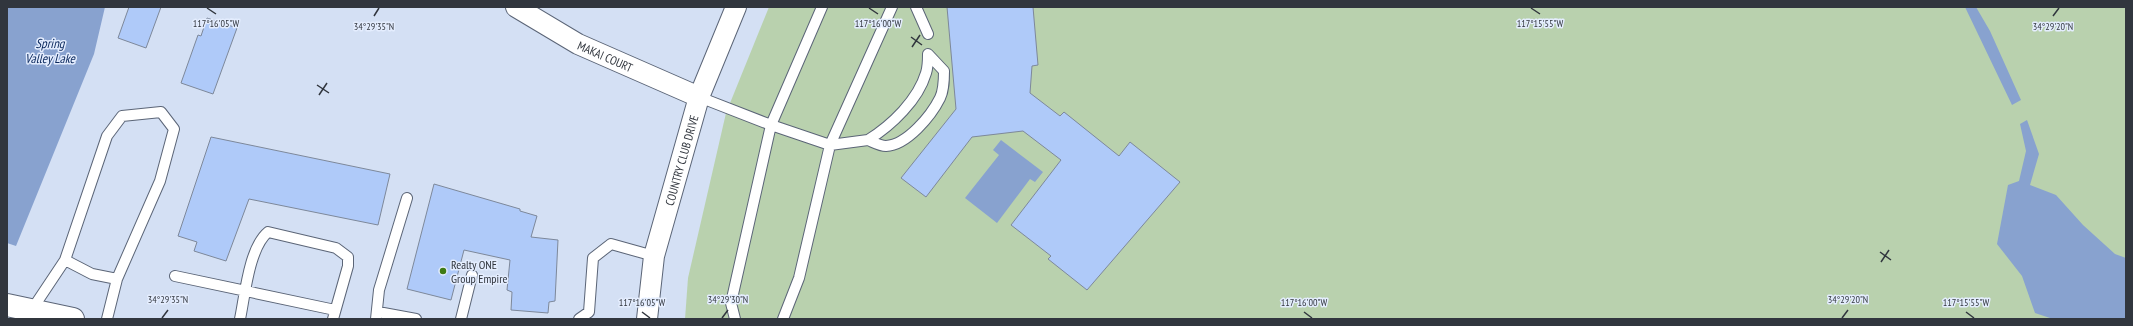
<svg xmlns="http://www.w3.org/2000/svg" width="2133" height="326" font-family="'PT Sans Narrow',sans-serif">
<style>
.green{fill:#b9d1ae}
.water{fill:#88a2cf}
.building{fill:#afcaf9;stroke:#7d889a}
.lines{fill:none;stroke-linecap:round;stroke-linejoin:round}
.lane-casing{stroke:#5b6577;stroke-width:12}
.street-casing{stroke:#5b6577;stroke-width:22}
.secondary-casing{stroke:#5b6577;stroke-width:24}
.lane{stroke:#fff;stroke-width:10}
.street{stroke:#fff;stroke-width:20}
.secondary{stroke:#fff;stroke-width:22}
.ticks{fill:none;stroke:#31363e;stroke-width:1.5}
.poi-dot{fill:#3e7a14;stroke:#e4edfe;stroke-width:1.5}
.labels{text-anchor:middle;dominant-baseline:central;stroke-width:3;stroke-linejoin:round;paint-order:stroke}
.street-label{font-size:12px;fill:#31363e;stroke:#e4edfe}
.poi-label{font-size:12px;fill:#31363e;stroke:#e4edfe;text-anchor:start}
.water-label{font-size:13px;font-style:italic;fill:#09275c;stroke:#e4edfe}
.ticks-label{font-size:10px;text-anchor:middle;fill:#31363e;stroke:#e4edfe;stroke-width:3;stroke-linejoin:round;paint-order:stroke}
</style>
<rect width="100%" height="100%" fill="#d4e0f4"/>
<path class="green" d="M769,7h1357v312h-1441l3,-41 38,-165z"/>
<path class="water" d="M7,7h98l-11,47 -78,192 -9,-3z
M1965,7h11l14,24 31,69 -9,5z
M2027,120l12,34 -9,31 26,10 27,30 32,29 11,4v61h-73l-18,-6 -13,-37 -25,-32 11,-59 11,-4 7,-30 -6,-27z
M1001,140l42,32 -8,10 -5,-3 -33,44 -32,-25 34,-43 -6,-5z"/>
<path class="building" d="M129,7h32l-15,41 -28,-10z
M947,7h86l5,58 -6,1 -2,27 30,23 4,-4 55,44 11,-14 50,40 -93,108 -39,-31 3,-3 -40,-31 50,-65 -38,-29 -51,6 -46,60 -25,-19 55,-69z
M207,18l30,10 -24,66 -32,-11 17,-48 3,1z
M211,137l179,37 -12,51 -129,-26 -23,62 -32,-10 3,-9 -19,-6z
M434,184l86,25v2l17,5 -6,21 27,3 -3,61 -6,1 -1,11 -37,-3 1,-18 -5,-2 3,-30 -46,-10 -13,50 -44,-11z"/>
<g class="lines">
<defs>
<path id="lane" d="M916,7l12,27
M928,54l16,17c0,9 0,19 -4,27 -9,18 -33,47 -54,48 -6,0 -13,-4 -18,-6 24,-15 50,-40 58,-67 2,-6 2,-13 2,-19z
M699,97l72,28 59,20 62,-138
M65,260l27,14 25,5
M175,276l160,34
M31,311l34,-51 42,-124 15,-20 39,-4 13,17 -14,52 -43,98 -10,40
M378,312l38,7
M240,319c5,-24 9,-71 28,-87l68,16 12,9v9l-15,53
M376,319l3,-29 28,-92
M461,319l11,-44
M579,319l10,-7 4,-54 18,-14 43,12
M735,319l-4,-16 40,-178 51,-118
M783,319l16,-41 31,-133 38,-5"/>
<g id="street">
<path id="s1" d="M516,7l62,37 121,53"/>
<path id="s2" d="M647,319l7,-63 45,-159 37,-90"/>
</g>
<path id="secondary" d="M7,305l66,14"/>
</defs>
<use href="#lane" class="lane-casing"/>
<use href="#street" class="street-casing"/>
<use href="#secondary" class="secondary-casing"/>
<use href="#lane" class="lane"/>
<use href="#street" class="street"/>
<use href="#secondary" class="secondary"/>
</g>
<path class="ticks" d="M207,8l9,6M869,8l9,6M1531,8l9,6M374,16l5,-8M2053,16l6,-8M911,37l11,8M912,47l8,-12M317,85l12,8M319,95l8,-12M1880,252l11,8M1881,262l8,-12M642,312l8,6M1304,312l8,6M1966,312l8,6M162,318l6,-8M722,318l6,-8M1842,318l6,-8"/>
<circle class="poi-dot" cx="443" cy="271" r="4"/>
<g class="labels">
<g class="street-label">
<text stroke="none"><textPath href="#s1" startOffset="102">MAKAI COURT</textPath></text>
<text stroke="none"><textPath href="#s2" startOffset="163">COUNTRY CLUB DRIVE</textPath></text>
</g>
<g class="poi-label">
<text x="451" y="264">Realty ONE<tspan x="451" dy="14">Group Empire</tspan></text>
</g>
<g class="water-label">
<text x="50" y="43">Spring<tspan x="50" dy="15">Valley Lake</tspan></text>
</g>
</g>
<g class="ticks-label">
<text x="216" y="27">117°16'05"W</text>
<text x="878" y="27">117°16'00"W</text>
<text x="1540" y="27">117°15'55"W</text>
<text x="2053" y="30">34°29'20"N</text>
<text x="374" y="30">34°29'35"N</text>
<text x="168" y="303">34°29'35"N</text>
<text x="728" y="303">34°29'30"N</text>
<text x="1848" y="303">34°29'20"N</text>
<text x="642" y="306">117°16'05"W</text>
<text x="1304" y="306">117°16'00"W</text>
<text x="1966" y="306">117°15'55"W</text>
</g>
<rect width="2133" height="326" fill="none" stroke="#31363e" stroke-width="16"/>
</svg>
